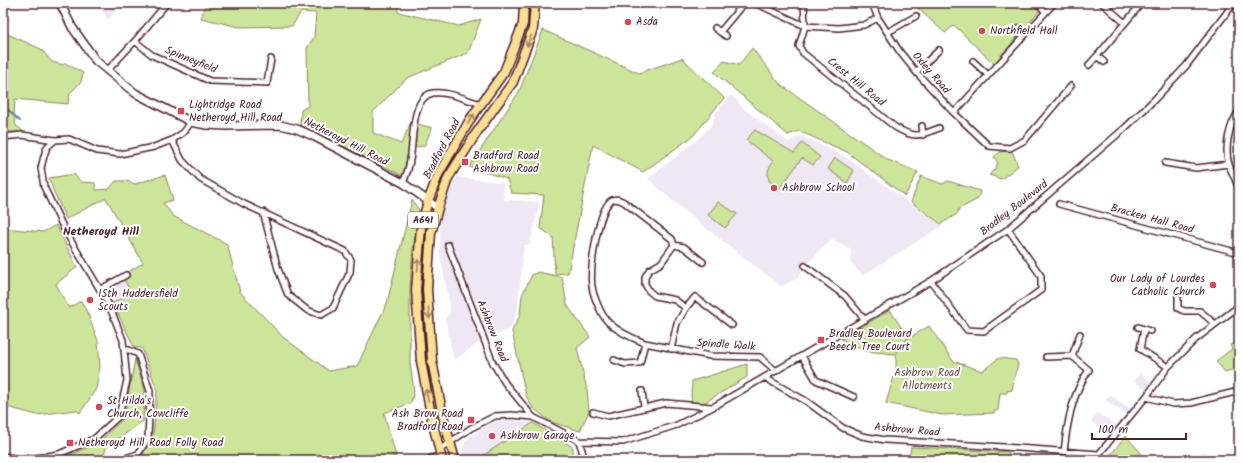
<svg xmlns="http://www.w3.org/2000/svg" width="1242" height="463" font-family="Kalam,sans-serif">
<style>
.built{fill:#efe7f4}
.green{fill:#cde59a;stroke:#8c8262}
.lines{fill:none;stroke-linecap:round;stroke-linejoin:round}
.stream{stroke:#668490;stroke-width:2}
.street-casing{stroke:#4a1f2b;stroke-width:8}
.secondary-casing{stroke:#4a1f2b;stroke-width:10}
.primary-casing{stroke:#4a1f2b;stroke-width:11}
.street{stroke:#fff;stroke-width:5}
.secondary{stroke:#fff;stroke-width:7}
.primary{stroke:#fbdf96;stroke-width:8}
.oneway{stroke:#a27f60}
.poi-dot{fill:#d1495b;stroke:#fff;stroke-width:1.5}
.labels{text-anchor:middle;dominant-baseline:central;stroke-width:4;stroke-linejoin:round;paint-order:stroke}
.shield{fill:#fff;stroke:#80626b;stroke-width:1}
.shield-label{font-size:10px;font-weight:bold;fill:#4a1f2b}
.poi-label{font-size:11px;fill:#4a1f2b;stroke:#fff;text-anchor:start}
.street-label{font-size:11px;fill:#4a1f2b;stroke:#fff}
.park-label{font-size:11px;fill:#6b5047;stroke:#fff}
.neighbourhood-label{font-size:12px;font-weight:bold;fill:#4a1f2b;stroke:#fff}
</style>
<rect width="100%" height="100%" fill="#fff"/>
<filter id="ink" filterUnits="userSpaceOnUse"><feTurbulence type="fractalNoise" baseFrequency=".025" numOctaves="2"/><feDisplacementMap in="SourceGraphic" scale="8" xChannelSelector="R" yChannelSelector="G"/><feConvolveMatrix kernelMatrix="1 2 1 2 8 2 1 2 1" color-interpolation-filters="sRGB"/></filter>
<g filter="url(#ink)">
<path class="built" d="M98,3h24l-14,17z
M731,95l13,14 44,33 13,-6 41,19 100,71 -79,49 -12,-12v-13l-19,-11 -27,27 -8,13 -16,7 -88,-68 -45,-39 49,-39 14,-14 5,-13z
M457,177l46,6 1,17 36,2 -10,42 -6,1 -7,68 -7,16 -29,12 -27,19 -9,-42 5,-5 -2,-18 -8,-39v-33l9,-36z
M124,279l8,14 -19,10 -8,-14z
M1140,373l12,10 -5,7 -13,-9z
M1110,395l22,15 -5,5 -22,-15z
M1097,413l21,13 -7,9 -20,-13z
M510,420l23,3 -57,37h-13l-1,-7 3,-11 14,-12 17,-9z"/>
<path class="green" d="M206,3h192v9l61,14 22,-7 -13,34 -61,25 -34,34v21l28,11 10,-22 21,6 -8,18 -15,2 -6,28 -103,-52 1,-14 7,-4 -1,-58 7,-11 2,-24 -15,-1 -9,14 -53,1 -38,-9z
M912,3h134l-52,61 -40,-39 -9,8z
M543,30l96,43 43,-15 42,40 -31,38 -50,36 -50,-27 -25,128 -13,1 -2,-37 -13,-9 4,-33 -33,-2 -4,-14 -38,-12 50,-75z
M3,32l38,17 11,13 11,3 2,-2 18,10 -2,9 -11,11 -2,11 -53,-5 -1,17 2,10 6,4v2h-19z
M752,48l28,36 108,76 30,12 -13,24 -58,-44 -48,-21 -11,4 -74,-63 10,-11 15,4z
M755,130l39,23 8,-10 18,14 -7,8 -11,-7 -22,30 -11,-7c-2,-9 -1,-12 4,-20l-27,-21z
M1012,151l6,15 -17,13 -12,-4 5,-5 4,-7 -4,-6 6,-5z
M835,158l19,13 -7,12 -19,-14z
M74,174l7,8 14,1 1,7 13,-1 7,-8h10l9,3 30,-9 8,25 -10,3 10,13 54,28 13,48 44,46 45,33 28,-5 30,-63 25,-103 7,10 -6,38 -3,40v75l4,28 -3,12 -27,10 12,43 -16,4h-234l-3,-6 10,-16 4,-48 -15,-42 -8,-1 -21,-44 18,-10 -7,-14 5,-4 -1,-3 15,-9 -37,-65 -40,21 -13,-29 -4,-12z
M921,176l21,8 6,-3 32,10 -2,8 -19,10 -2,5 -16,10 -30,-22z
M718,202l19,12 -12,14 -17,-13z
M56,225l21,42 -21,17 13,24 12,-7 7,13 10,27 2,26 -4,22 -16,24 -4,-3 -39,5 -34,-9v-178l40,4z
M538,272l24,5 5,28 23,32 -13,11 10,41 2,22 -9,20 -29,-9 -19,-15 -6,-11 -14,-65 8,-16 2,-20 10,-20z
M890,310l18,28 -14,16 -28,-3 -25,-12z
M929,326l24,35 29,10 17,-13 17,2 2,4 -4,15 -2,11 -5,1v2h-7l-2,17 -3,1 -1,2 -52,2 -56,-12 10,-33v-16l13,-16z
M1239,342v26l-14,4 -9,-11 16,-12 -2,-4z
M135,359l10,32 -2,30 -37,27 -3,12h-58l16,-2 36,-14 27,-26z
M747,364v13l-45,27 -10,-1 -1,-7 1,-15z
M533,423l40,24v7l4,6h-101z
M1126,436l21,24h-41z
M911,447l98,5 -1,8h-99z
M1205,453l6,7h-30z"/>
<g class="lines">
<path class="stream" d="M3,105l17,16"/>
<defs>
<path id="street" d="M755,3l50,23 34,2 25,-3 14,-7
M804,3l1,23 -6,20 4,7 92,74c20,12 24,9 44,1
M872,3l6,15 22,34 16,20 38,41 35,33 21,2 15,-8 46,-54
M1037,3l9,9
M1102,3l23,20
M715,28l5,4
M1019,28l7,6
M888,32l28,-16
M726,36l-6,-4 24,-29
M135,41l17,14 58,26 57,2 4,-24
M973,61l15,14
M1104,62l-7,-6 45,-53
M1089,65l8,-9
M107,71l28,-30 32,-38
M916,72l23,-22
M1239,111c-10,14 -15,37 -10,54 3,8 7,16 10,24
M954,113l100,-110
M922,126l1,9
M3,137l19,-2 33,5 14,-1 28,12 23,3 34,-7 18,-7 12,-8 7,-10
M172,140l10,20 18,19 44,25 101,47 6,9 -1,12 -17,36 -12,7 -14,-5 -19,-15 -10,-26 -15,-57
M1165,163l31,5 33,-4
M403,183c3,-7 6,-15 7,-23 4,-17 0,-63 23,-67 15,-2 34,7 48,11
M1059,204l180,49
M448,245l45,118 12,20 28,34
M674,245l10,2 19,15
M805,266l40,30 20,24
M931,281l36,49 17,1 57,-41v-14l-33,-47
M101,289l25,-14
M1178,291v17l6,3h16l15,13
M1138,327l6,2 -4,20 28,18
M1144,329l6,2
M645,343c-13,-5 -27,-11 -37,-21 -7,-7 -15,-27 -16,-36 -3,-15 6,-78 20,-86 4,-2 8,0 12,2l48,37 2,6 -13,18 -12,7 -4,7v7l4,7 6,5 20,4 11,8
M671,349l6,-26 9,-15 9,-11 37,28
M802,356l14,24 38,17
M1046,357l26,-1
M614,360l11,4 15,-1 5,-20 65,13 50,1 16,14
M765,378l41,23 37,27 19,8 23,4 119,7 95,7
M642,391l2,16
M1146,397l27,7 18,-1 48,-12
M593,412l15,4 58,-13 46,4
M579,441l6,19
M439,450l32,-22 24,-12 17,-1 21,2 46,24 44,1 54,-17 36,-18 218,-126 77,-52 118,-102 28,-27 32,-34 48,-63
M1064,452c3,-28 8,-59 25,-82l-17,-14 8,-22
M3,456l19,4
M24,460l35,-6 35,-15 25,-23 8,-36 -4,-40 -14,-35 -45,-76 -20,-42 -3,-19 3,-12 3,-9 8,-7
M119,460l19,-6 10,-16 2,-47 -12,-37 -14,-6
M432,460l-1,-2 10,-2
M1094,460l52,-63 22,-30 28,-28 43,-33"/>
<path id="secondary" d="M60,3l12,24 24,34 39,32 56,29 15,3 20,1 54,-1 17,4 18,8 88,46 35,25"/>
<path id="primary" d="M442,460l-10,-40 -11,-59 -5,-71 5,-63 7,-26 11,-28 32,-55 33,-46 19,-48 1,-21
M455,460l-12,-44 -11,-55 -5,-72 4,-56 7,-25 10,-30 29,-46 36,-50 20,-53 2,-26"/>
</defs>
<use href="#street" class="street-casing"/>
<use href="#secondary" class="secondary-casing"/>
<use href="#primary" class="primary-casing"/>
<use href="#street" class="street"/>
<use href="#secondary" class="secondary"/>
<use href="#primary" class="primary"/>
</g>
<defs><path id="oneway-shaft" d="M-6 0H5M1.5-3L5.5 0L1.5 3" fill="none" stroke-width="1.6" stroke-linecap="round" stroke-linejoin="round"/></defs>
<g class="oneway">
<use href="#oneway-shaft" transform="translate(529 41) rotate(110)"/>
<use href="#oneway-shaft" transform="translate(471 119) rotate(-57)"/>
<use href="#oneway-shaft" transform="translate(418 265) rotate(-85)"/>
<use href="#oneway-shaft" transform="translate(429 313) rotate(86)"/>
<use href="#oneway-shaft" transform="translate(427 395) rotate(-101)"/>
</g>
</g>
<g class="poi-dot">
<circle cx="628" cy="22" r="4"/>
<circle cx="982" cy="31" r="4"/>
<rect x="177" y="107" width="8" height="8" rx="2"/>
<rect x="461" y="158" width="8" height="8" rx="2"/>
<circle cx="774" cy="188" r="4"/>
<circle cx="1213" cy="285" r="4"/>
<circle cx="90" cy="300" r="4"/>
<rect x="817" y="336" width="8" height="8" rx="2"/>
<circle cx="99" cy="407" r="4"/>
<rect x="467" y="416" width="8" height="8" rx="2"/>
<circle cx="492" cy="436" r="4"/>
<rect x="66" y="439" width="8" height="8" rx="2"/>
</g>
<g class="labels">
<rect class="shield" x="408" y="212" width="30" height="16" rx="3"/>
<g class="shield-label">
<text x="423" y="220">A641</text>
</g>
<g class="poi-label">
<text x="636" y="22">Asda</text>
<text x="990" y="31">Northfield Hall</text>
<text x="189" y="105">Lightridge Road<tspan x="189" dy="13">Netheroyd Hill Road</tspan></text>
<text x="473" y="156">Bradford Road<tspan x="473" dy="13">Ashbrow Road</tspan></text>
<text x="782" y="188">Ashbrow School</text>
<text x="1205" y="279" text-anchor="end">Our Lady of Lourdes<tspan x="1205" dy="13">Catholic Church</tspan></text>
<text x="98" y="294">15th Huddersfield<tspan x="98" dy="13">Scouts</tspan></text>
<text x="829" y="334">Bradley Boulevard<tspan x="829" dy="13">Beech Tree Court</tspan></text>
<text x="107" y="401">St Hilda's<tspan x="107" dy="13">Church, Cowcliffe</tspan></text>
<text x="463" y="414" text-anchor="end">Ash Brow Road<tspan x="463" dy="13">Bradford Road</tspan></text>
<text x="500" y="436">Ashbrow Garage</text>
<text x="78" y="443">Netheroyd Hill Road Folly Road</text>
</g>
<g class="street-label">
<text transform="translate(191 60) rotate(22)">Spinneyfield</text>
<text transform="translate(931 73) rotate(49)">Oxley Road</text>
<text transform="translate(856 82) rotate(39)">Crest Hill Road</text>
<text transform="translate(346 142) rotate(27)">Netheroyd Hill Road</text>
<text transform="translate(442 149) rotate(-62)">Bradford Road</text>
<text transform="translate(1014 208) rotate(-38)">Bradley Boulevard</text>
<text transform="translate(1152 219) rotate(15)">Bracken Hall Road</text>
<text transform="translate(492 331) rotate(68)">Ashbrow Road</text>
<text transform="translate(726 345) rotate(4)">Spindle Walk</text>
<text transform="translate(907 430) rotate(5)">Ashbrow Road</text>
</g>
<g class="park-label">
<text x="927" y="373">Ashbrow Road<tspan x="927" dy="13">Allotments</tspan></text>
</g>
<g class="neighbourhood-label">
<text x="101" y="231">Netheroyd Hill</text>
</g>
</g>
<rect width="1242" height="463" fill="none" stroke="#fff" stroke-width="16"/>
<rect x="8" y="8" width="1226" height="447" fill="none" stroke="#4a1f2b" stroke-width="1.5" filter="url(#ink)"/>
<path d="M1092 433v6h94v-6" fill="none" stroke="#4a1f2b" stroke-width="2"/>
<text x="1098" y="433" font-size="12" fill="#4a1f2b" stroke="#ffffff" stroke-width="3" paint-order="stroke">100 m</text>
</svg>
